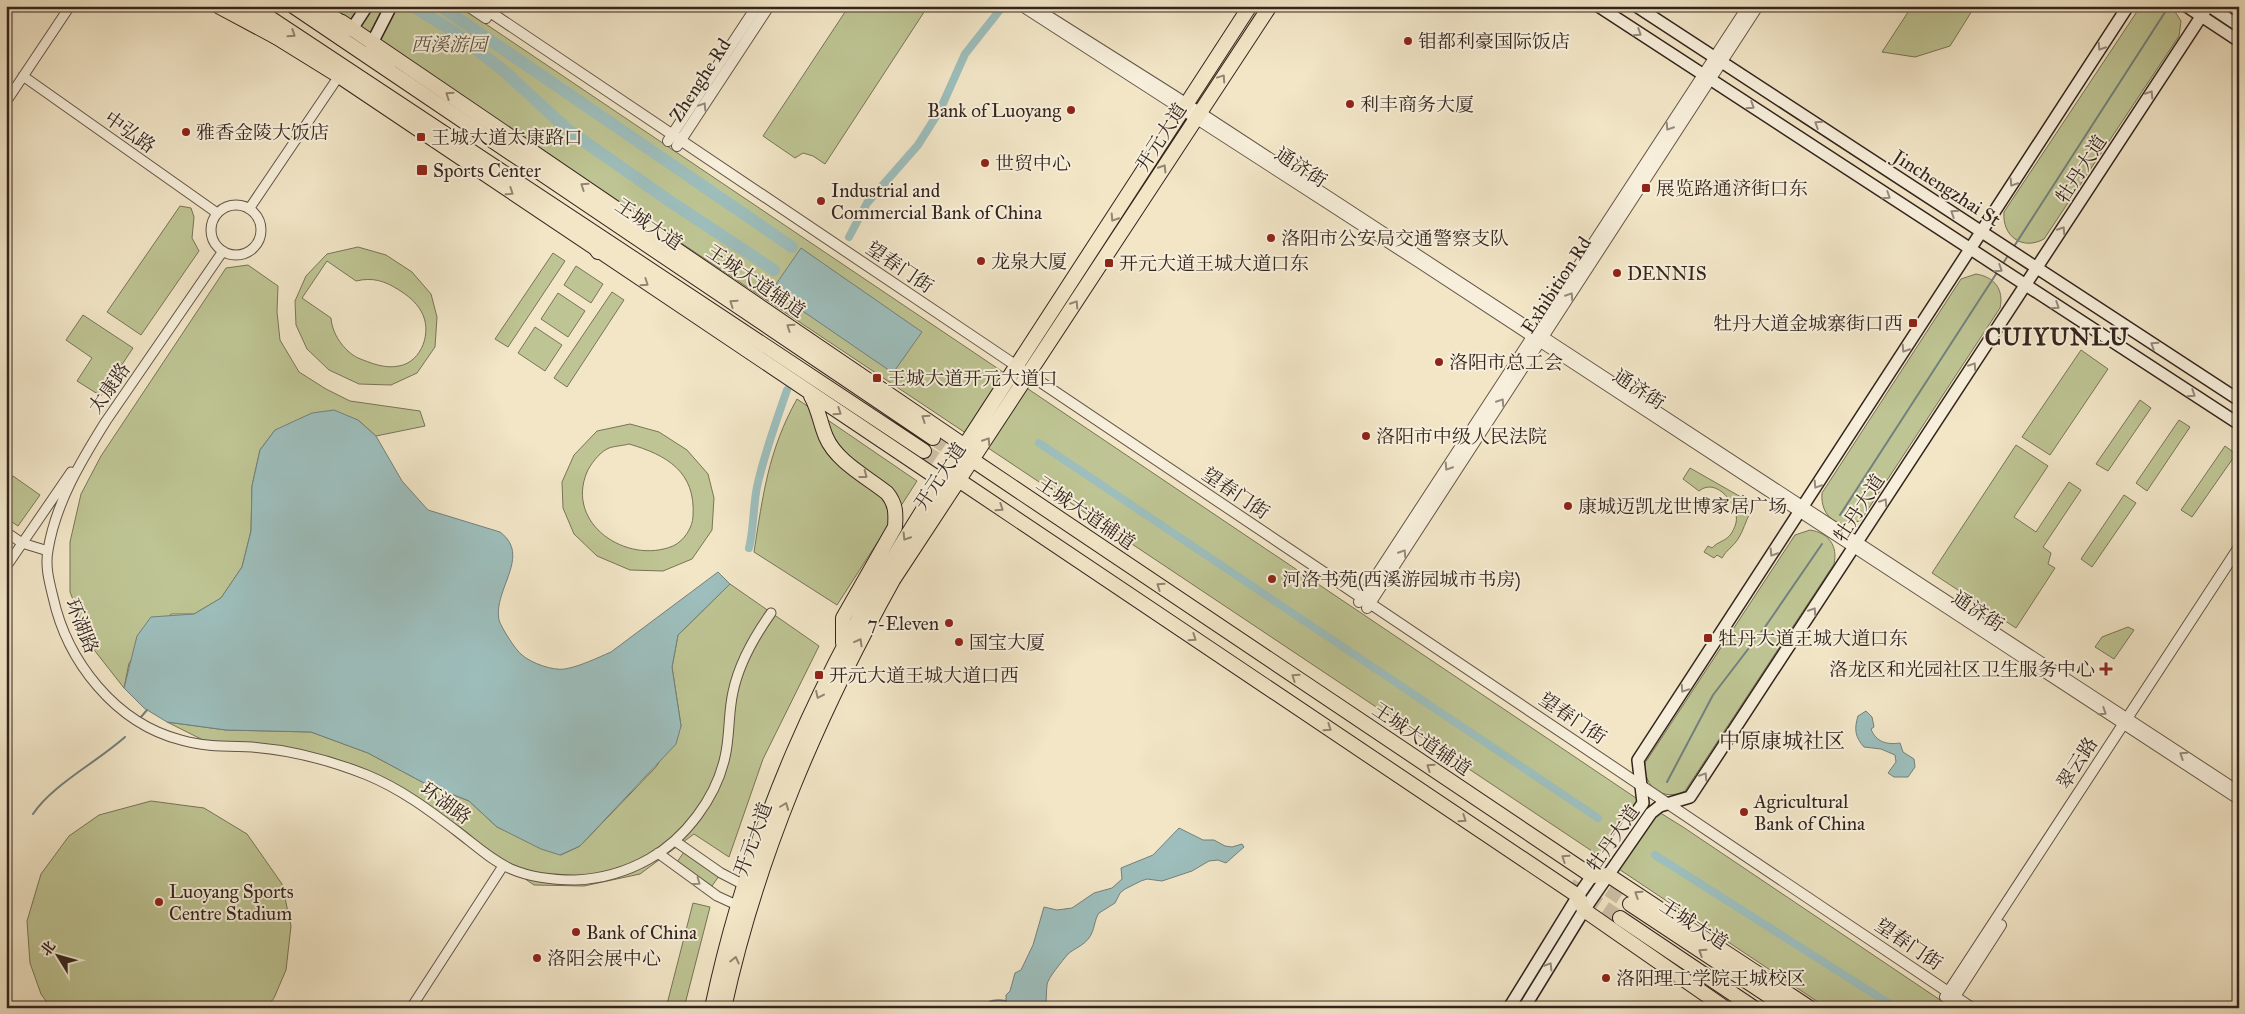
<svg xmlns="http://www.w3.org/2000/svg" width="2245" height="1014" font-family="'IM FELL Great Primer','Noto Serif SC',serif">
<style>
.green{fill:#bec493;stroke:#787458;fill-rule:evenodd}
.water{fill:#9dbebc;stroke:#73807d}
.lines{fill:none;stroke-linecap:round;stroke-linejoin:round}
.stream{stroke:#73807d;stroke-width:2}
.canal{stroke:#9dbebc;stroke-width:8}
.river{stroke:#9dbebc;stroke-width:12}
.trunk-tunnel{stroke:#ccbfa5;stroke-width:14;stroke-dasharray:14 7;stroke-linecap:butt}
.minor-casing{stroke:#635448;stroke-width:11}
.tertiary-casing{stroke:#635448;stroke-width:12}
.secondary-casing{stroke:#33241e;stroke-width:14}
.primary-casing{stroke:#33241e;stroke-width:16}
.trunk-casing{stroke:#33241e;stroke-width:16}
.minor{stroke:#f7efdb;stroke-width:9}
.tertiary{stroke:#f7efdb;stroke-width:10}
.secondary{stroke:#f7efdb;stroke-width:11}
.primary{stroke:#f2e6c7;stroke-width:14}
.trunk{stroke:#f2e6c7;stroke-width:14}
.oneway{stroke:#958a7c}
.oneway2{stroke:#928572}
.poi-dot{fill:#8f2418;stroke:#f7efdb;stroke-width:2}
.labels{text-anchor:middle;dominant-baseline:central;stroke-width:4;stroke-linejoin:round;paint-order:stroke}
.poi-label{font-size:19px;fill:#33241e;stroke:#f7efdb;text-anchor:start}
.park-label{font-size:19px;font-style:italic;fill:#5d5441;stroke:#f7efdb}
.street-label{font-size:19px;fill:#33241e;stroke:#f7efdb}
.quarter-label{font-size:21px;fill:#33241e;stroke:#f7efdb}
.district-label{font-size:24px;font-weight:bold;letter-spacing:1px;fill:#33241e;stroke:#f7efdb}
</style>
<rect width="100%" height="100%" fill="#f2e6c7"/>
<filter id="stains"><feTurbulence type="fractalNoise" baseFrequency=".004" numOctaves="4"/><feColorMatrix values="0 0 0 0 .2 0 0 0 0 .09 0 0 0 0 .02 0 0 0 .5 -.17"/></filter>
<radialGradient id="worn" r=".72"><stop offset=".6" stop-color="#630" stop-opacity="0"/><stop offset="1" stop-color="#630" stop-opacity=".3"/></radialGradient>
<path class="green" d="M331,6h128l1174,790 50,31 269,181h-125l-1438,-960z
M849,6h79l-103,158 -12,-8 -10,-3 -8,5 -32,-22z
M1912,6h63l-25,40 -35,11 -33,-5z
M2140,7h32l9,14 -2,15 -135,203c-22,12 -42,-3 -40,-27z
M180,206l11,2 3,9 -2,21 7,13 -58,84 -34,-23z
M358,247l28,8 26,17 19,22 6,23 -2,30 -18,26 -26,12 -32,-1 -30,-14 -22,-21 -11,-24 -1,-24 11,-25 21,-22zM327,261l29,20c17,-4 29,0 43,9 8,5 17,12 22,21 12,20 1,51 -22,55 -15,3 -28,-3 -41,-8 -14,-7 -26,-24 -27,-40l-29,-20z
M553,253l12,8 -57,86 -13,-8z
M248,265l30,21 -1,26 3,28 19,32 27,17 24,12 70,10 5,15 -49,10 -18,-16 -83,10 -15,20 -8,36 -1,45 -9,36 -21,31 -27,16h-23l-42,49 -5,25 -33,-42 -21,-54v-50l11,-48 20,-38 125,-188z
M576,266l27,18 -12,19 -27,-18z
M1976,274c19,3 28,16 24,34l-139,212c-22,11 -41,-3 -39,-27l139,-214z
M612,292l12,8 -57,87 -13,-9z
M558,293l27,18 -17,26 -27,-18z
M83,315l50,33 -32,48 -24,-15 15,-23 -26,-18z
M535,327l27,18 -17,26 -27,-18z
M2081,350l27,19 -58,86 -28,-18z
M797,399l120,82 -80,124 -83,-53c9,-57 14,-101 43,-153z
M2140,400l11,8 -43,63 -12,-7z
M2179,420l11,7 -43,64 -11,-8z
M630,424l29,8 28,18 21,24 6,24 -2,32 -20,29 -29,12 -33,-1 -33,-14 -23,-22 -11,-26 -1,-26 12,-27 23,-24zM629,444c38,11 67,28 64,72 0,11 -9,25 -20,30 -46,19 -108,-22 -86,-74 3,-7 12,-19 20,-23 5,-3 15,-3 22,-5z
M2016,445l32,21 -34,51 22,15 33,-50 12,8 -38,57 8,6 -3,11 7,4 -39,60 -84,-55z
M2225,446l11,8 -44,63 -11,-7z
M1690,468l51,29 2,-2 5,6 -1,9 4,2c-6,9 -7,18 -13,27 -4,7 -12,11 -16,19l-5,-3 -3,3 -10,-6 4,-6 4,2c8,-9 18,-5 24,-25 4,-16 -19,-47 -37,-32l-16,-12z
M13,476l27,19 -22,31 -12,-8v-32z
M2124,495l12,8 -44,64 -11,-8z
M1810,530c19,3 28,16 24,34l-149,227c-22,11 -42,-4 -40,-28l150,-228z
M730,584l89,62 -56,113 -34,98 -35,-23 -54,40 -56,12 -50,-1 -129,-89 -37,-19 -52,-19 -68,-7 -39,-8 -42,-21 59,8 85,2 57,21 56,30 45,18 28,26 64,28 19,-9 76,-79 25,-41 -9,-59 6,-32z
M2128,627l6,3 -20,29 -19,-12 7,-10z
M151,801l53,7 43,26 35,50 9,42 -5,44 -12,28 -8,10h-215l-10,-14 -11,-31 -3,-42 14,-47 28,-38 30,-21z
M684,852l35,24 -7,10 -35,-24z
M693,903l17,4 -26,101h-18z"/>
<path class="water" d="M801,248l121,84 -29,41 -121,-83z
M334,410l24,10 18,16 26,45 26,29 72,22c32,24 -7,57 -1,88 2,7 17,31 23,35 9,8 31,16 43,14 16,-3 32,-11 46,-17l107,-80 12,12 -52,51 -6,32 9,59 -5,18 -96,102 -20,9 -19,-6 -44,-22 -28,-26 -45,-18 -56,-30 -57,-21 -85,-2 -59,-8 -23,-14 -20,-20 13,-52 14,-19 43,-3 27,-16 21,-31 9,-36 1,-45 8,-36 15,-20 37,-17z
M1866,711l6,6 2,10 -3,2c5,13 16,16 29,14l3,9 11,7 1,8 -7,10h-14l-6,-4 8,-11 -1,-7 -14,-6 -17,-2c-9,-10 -10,-18 -6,-31z
M1179,828l24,12h11l11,6 7,1 10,-3 2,3 -18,16 -8,-3 -9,1 -17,10 -30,10 -15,-2 -6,2 -16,8 -5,4 -5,10 -16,10c-5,7 -4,17 -10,25 -6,8 -14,10 -21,16 -5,6 -21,25 -21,31 -1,8 0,15 -2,23h-34l-5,-7v-6l4,-4 5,-18 6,-3 12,-25 11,-38 13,3 15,-2 22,-15 18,-5 10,-9 -1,-11 32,-13z"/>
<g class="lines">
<path class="stream" d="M2013,248l156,-242
M2002,265l7,-11
M1840,515l158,-244
M141,717l6,-7
M1667,782l46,-87 52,-68 57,-83
M33,814c19,-29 64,-52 92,-77
M983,1008c6,-8 13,-9 23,-7"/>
<path class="canal" d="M849,237l18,-34 51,-58 22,-35 25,-56 38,-48
M1039,443l559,375
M749,548c5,-20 4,-41 8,-61 7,-33 19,-65 30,-97
M1655,855l241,153"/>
<path class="river" d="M412,6l41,25 51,40 64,59 100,70 106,70
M440,6l352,241"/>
<path class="trunk-tunnel" d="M933,438l35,24
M924,451l35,23
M1591,878l39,26
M1570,885l50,33"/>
<defs>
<path id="minor" d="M1021,6l398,257 820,537
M1033,6l141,89 1065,696
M23,76l194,137
M6,102l64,-96
M211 230a25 25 0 1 1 50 0a25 25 0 1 1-50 0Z
M249,209l90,-133
M106,421c-25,40 -50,81 -58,129 -3,16 1,31 5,47 14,64 62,126 128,143 24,7 47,6 71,7 39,3 80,14 115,28 34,14 62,35 91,57 17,13 33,28 53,37 21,9 42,11 64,11 25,-1 51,-8 74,-21 36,-20 67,-61 76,-102 5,-21 3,-43 8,-65 6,-29 21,-55 38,-79
M104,424l119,-173
M6,532l16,11 26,8
M6,567l65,-95
M675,841l46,32 27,14
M658,853l59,43 24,11
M411,1008l92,-142"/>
<path id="tertiary" d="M468,6l18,12
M481,6l1491,1002
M668,141l89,-135
M677,146l92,-140
M1359,602l389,-596
M1367,608l391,-602
M1945,997l294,-450
M1952,1001l49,-76"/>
<path id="secondary" d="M1598,6l641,418
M1636,6l603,394
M2186,6l53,35
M2209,6l30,20
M352,29l15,-23
M372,43l19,-37
M1509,1008l69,-112 65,-93 -5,-43 490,-754
M1524,1008l60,-98 67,-97 9,-7 30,-9 518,-791"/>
<path id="primary" d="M218,6l58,31 63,39 603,405h18l618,415 6,14 141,98
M342,22l623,424 9,15 618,415 16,-1 202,133
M811,396c8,14 9,27 15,41 10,24 41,40 61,56 9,11 9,20 8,34l-52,91v25
M712,1008c38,-180 111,-340 209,-495l329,-507
M724,1008c33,-152 94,-293 169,-428l377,-574"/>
<path id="trunk" d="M231,6l45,31
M252,6l672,445
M293,6l640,432
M315,6l37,23
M372,43l16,24
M598,209l26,5
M584,230l14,22
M1630,904l157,104
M1620,918l134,90"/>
</defs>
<use href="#minor" class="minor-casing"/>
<use href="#tertiary" class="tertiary-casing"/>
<use href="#secondary" class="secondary-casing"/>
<use href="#primary" class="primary-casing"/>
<use href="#trunk" class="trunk-casing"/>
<use href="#minor" class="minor"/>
<use href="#tertiary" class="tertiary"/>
<use href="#secondary" class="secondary"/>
<use href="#primary" class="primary"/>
<use href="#trunk" class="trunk"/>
</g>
<defs><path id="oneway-chevron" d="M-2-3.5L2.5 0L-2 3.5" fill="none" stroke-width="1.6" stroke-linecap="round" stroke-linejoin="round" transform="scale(1.25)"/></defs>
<g class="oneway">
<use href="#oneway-chevron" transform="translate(1638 33) rotate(33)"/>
<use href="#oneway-chevron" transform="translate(2101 47) rotate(123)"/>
<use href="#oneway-chevron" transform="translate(2150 94) rotate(-57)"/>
<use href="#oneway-chevron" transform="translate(703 106) rotate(-57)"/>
<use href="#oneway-chevron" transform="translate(1751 106) rotate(33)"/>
<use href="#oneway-chevron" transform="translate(1818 124) rotate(-147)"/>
<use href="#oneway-chevron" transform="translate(1669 127) rotate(123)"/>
<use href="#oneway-chevron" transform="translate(2013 183) rotate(123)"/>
<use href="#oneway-chevron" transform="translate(1887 196) rotate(33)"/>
<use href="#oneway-chevron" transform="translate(1954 213) rotate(-147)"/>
<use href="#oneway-chevron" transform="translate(2062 230) rotate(-57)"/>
<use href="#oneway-chevron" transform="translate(1999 269) rotate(33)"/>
<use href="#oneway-chevron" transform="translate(1570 296) rotate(-57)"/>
<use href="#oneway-chevron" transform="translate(2056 306) rotate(33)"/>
<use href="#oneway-chevron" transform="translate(2154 345) rotate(-147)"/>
<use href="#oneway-chevron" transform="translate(1905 349) rotate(123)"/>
<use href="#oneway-chevron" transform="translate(1973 366) rotate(-57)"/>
<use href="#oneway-chevron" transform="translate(2192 394) rotate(33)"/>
<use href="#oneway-chevron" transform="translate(1501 402) rotate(-57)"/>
<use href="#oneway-chevron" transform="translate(1448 467) rotate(123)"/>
<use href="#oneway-chevron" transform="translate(1817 485) rotate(123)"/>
<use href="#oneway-chevron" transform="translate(1884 502) rotate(-57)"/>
<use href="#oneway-chevron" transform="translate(1403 553) rotate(-57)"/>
<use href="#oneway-chevron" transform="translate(1773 553) rotate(123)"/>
<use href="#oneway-chevron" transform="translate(1813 611) rotate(-57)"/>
<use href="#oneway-chevron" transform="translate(1684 689) rotate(123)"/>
<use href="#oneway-chevron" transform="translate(2103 712) rotate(33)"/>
<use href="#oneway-chevron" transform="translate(2183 755) rotate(-147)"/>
<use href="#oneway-chevron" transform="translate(1704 776) rotate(-57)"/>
<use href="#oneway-chevron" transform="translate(697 882) rotate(36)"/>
<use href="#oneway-chevron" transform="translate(1549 966) rotate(-58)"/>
</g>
<g class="oneway2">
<use href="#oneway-chevron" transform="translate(292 34) rotate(34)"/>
<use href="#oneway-chevron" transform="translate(1222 78) rotate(-56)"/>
<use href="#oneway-chevron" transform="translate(449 95) rotate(-146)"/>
<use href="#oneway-chevron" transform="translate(1163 168) rotate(-58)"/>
<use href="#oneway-chevron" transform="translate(584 186) rotate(-146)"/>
<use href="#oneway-chevron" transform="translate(510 192) rotate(34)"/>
<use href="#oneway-chevron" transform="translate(1114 218) rotate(123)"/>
<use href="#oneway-chevron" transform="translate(645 283) rotate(34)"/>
<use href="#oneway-chevron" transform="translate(733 303) rotate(-146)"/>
<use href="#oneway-chevron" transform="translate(1075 304) rotate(-57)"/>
<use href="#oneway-chevron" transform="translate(790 327) rotate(-146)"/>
<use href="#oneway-chevron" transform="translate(838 412) rotate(34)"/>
<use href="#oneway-chevron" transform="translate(925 418) rotate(-146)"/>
<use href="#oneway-chevron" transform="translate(987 441) rotate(-57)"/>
<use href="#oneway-chevron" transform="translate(864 475) rotate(37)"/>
<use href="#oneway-chevron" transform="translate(1000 508) rotate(34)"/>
<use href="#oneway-chevron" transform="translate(906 537) rotate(122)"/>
<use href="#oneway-chevron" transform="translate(1160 586) rotate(-146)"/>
<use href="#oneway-chevron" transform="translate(1193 638) rotate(34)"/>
<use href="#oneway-chevron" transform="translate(859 642) rotate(-61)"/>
<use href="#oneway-chevron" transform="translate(1295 677) rotate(-146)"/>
<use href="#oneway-chevron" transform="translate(819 695) rotate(115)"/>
<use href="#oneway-chevron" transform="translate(1328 728) rotate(34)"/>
<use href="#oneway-chevron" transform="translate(1430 767) rotate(-146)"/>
<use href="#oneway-chevron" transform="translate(785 806) rotate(-69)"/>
<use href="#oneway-chevron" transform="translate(1463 819) rotate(34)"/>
<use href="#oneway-chevron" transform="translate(1565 858) rotate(-146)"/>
<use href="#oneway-chevron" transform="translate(1638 894) rotate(-147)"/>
<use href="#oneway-chevron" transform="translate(1702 952) rotate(-147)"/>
<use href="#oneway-chevron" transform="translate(735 960) rotate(-77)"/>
</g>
<g class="poi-dot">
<circle cx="1408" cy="41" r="5"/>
<circle cx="1350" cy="104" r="5"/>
<circle cx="1071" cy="110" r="5"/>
<circle cx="186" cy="132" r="5"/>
<rect x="416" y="132" width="10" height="10" rx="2.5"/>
<circle cx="985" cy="163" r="5"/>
<rect x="416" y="164" width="12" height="12" rx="2.5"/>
<rect x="1641" y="183" width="10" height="10" rx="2.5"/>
<circle cx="821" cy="201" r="5"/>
<circle cx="1271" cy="238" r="5"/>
<circle cx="981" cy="261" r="5"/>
<rect x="1104" y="258" width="10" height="10" rx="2.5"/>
<circle cx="1617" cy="273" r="5"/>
<rect x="1908" y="318" width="10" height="10" rx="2.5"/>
<circle cx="1439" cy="362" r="5"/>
<rect x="872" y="373" width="10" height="10" rx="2.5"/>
<circle cx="1366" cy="436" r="5"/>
<circle cx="1568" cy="506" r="5"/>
<circle cx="1272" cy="579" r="5"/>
<circle cx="949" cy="623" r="5"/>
<rect x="1703" y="633" width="10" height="10" rx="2.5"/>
<circle cx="959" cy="642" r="5"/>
<path d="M2103.5 661.5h5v5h5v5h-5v5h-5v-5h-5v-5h5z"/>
<rect x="814" y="670" width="10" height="10" rx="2.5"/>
<circle cx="1744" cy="812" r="5"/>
<circle cx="159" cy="902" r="5"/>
<circle cx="576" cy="932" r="5"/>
<circle cx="537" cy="958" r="5"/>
<circle cx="1606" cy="978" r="5"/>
</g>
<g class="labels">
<g class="poi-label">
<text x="1418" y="41">钼都利豪国际饭店</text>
<text x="1360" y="104">利丰商务大厦</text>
<text x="1061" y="110" text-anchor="end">Bank of Luoyang</text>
<text x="196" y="132">雅香金陵大饭店</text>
<text x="431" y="137">王城大道太康路口</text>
<text x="995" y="163">世贸中心</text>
<text x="433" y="170">Sports Center</text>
<text x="1656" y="188">展览路通济街口东</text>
<text x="831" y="190">Industrial and<tspan x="831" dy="22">Commercial Bank of China</tspan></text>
<text x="1281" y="238">洛阳市公安局交通警察支队</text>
<text x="991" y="261">龙泉大厦</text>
<text x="1119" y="263">开元大道王城大道口东</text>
<text x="1627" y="273">DENNIS</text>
<text x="1903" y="323" text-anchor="end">牡丹大道金城寨街口西</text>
<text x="1449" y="362">洛阳市总工会</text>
<text x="887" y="378">王城大道开元大道口</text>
<text x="1376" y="436">洛阳市中级人民法院</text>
<text x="1578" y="506">康城迈凯龙世博家居广场</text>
<text x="1282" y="579">河洛书苑(西溪游园城市书房)</text>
<text x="939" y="623" text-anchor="end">7-Eleven</text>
<text x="1718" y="638">牡丹大道王城大道口东</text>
<text x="969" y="642">国宝大厦</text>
<text x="2095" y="669" text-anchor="end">洛龙区和光园社区卫生服务中心</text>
<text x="829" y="675">开元大道王城大道口西</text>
<text x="1754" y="801">Agricultural<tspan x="1754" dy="22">Bank of China</tspan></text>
<text x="169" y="891">Luoyang Sports<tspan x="169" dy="22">Centre Stadium</tspan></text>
<text x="586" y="932">Bank of China</text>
<text x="547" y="958">洛阳会展中心</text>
<text x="1616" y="978">洛阳理工学院王城校区</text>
</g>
<g class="park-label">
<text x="449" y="44">西溪游园</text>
</g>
<g class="street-label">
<text transform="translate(700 80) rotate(-57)">Zhenghe Rd</text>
<text transform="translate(130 132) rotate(35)">中弘路</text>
<text transform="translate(1161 137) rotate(-57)">开元大道</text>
<text transform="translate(1301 167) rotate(33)">通济街</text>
<text transform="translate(2081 169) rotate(-57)">牡丹大道</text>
<text transform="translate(1947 188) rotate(33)">Jinchengzhai St</text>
<text transform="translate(649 224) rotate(34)">王城大道</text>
<text transform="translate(900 267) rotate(34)">望春门街</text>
<text transform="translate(756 281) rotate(34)">王城大道辅道</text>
<text transform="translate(1556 285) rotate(-57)">Exhibition Rd</text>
<text transform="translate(109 388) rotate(-55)">太康路</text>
<text transform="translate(1639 389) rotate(33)">通济街</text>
<text transform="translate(940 476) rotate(-56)">开元大道</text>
<text transform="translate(1236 493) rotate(34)">望春门街</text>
<text transform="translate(1859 508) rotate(-57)">牡丹大道</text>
<text transform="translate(1086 513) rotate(34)">王城大道辅道</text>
<text transform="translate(1978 611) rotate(33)">通济街</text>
<text transform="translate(82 626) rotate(68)">环湖路</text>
<text transform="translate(1573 718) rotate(34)">望春门街</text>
<text transform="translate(1422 739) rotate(34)">王城大道辅道</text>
<text transform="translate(2077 763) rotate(-57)">翠云路</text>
<text transform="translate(446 803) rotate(36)">环湖路</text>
<text transform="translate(1613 838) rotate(-55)">牡丹大道</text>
<text transform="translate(753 839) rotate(-70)">开元大道</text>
<text transform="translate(1694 924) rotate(33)">王城大道</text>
<text transform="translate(1909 944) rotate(34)">望春门街</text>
</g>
<g class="quarter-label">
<text x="1782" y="741">中原康城社区</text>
</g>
<g class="district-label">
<text x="2057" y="337">CUIYUNLU</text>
</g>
</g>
<rect width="2245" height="1014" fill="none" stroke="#f2e6c7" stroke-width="25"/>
<rect x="8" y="8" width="2230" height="999" fill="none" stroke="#33241e" stroke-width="2.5"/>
<rect x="12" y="12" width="2220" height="989" fill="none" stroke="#33241e"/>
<g transform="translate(58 956) rotate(307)" stroke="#f7efdb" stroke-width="4" paint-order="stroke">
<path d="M0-4L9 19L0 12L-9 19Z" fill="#33241e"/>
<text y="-8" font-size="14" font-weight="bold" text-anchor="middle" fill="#33241e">北</text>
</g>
<rect width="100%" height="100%" filter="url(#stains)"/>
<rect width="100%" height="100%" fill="url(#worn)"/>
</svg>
